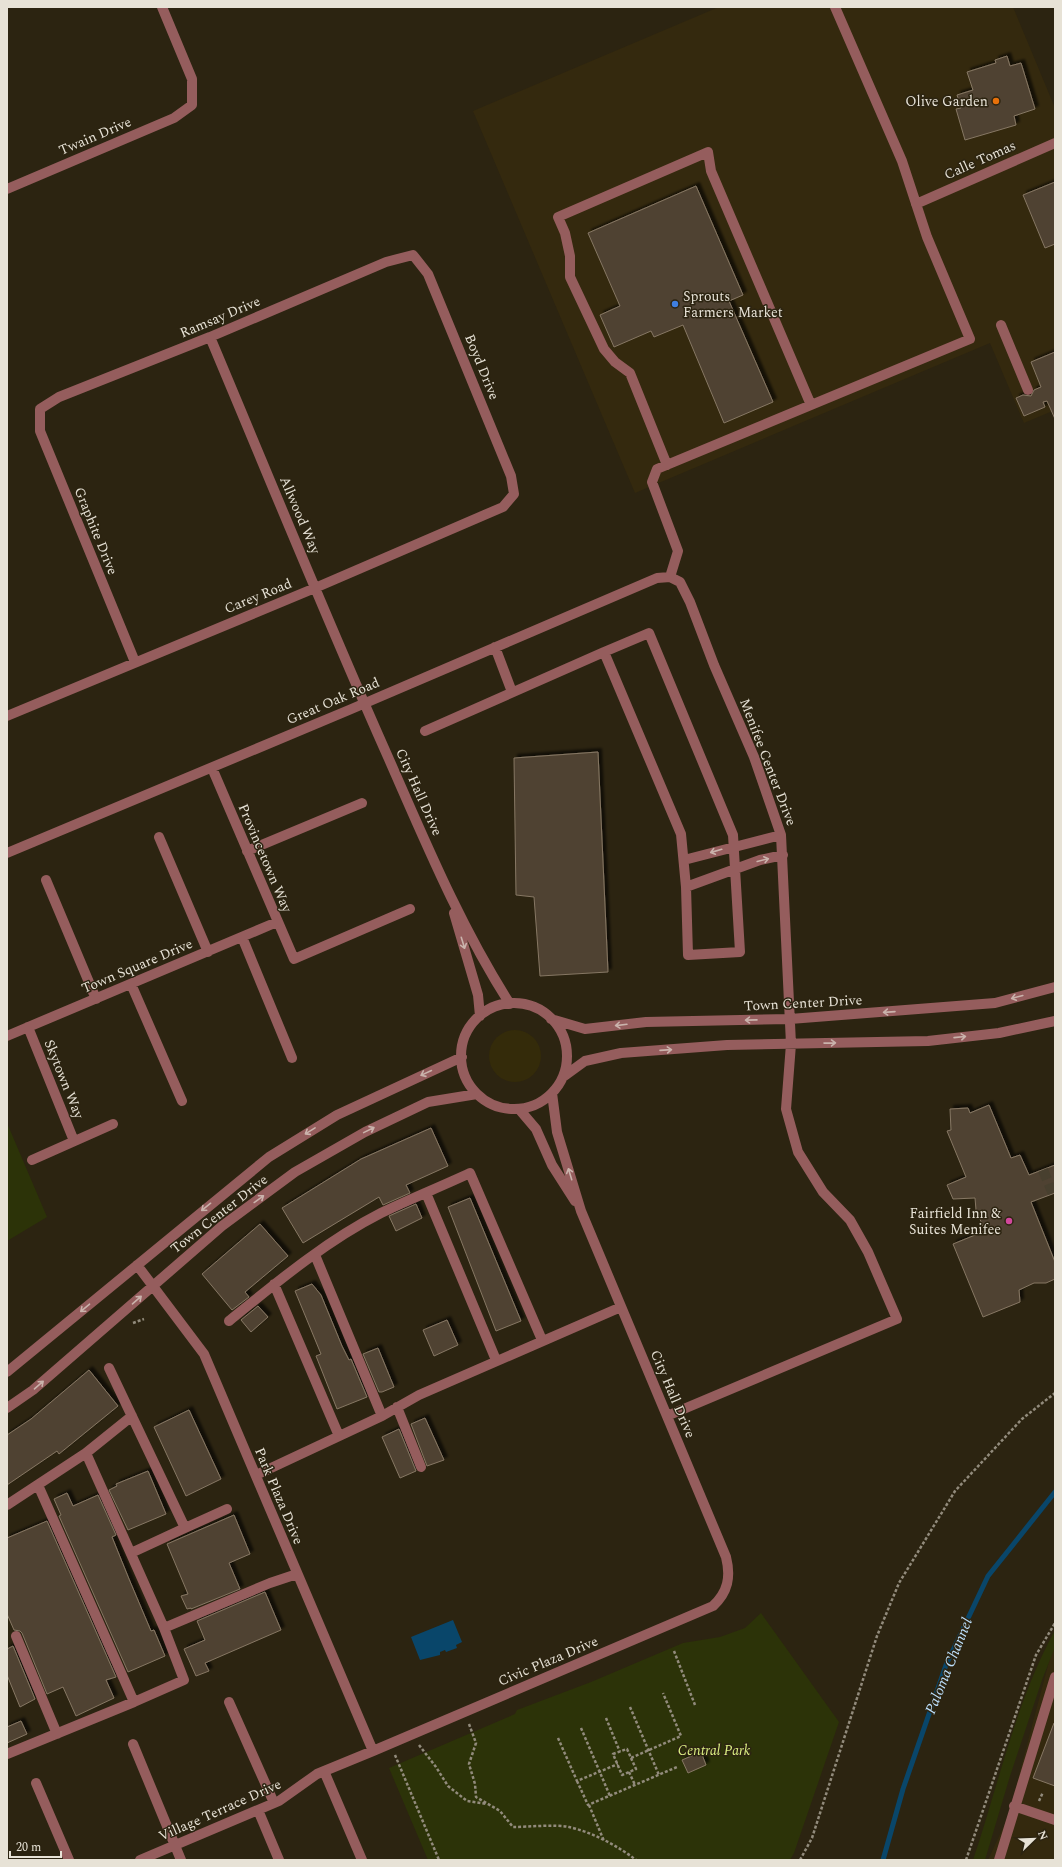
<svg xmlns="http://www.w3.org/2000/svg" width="1062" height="1867" font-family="Spectral,serif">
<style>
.built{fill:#34290e}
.green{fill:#2c3308}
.sand{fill:#342b0a}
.water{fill:#09466a}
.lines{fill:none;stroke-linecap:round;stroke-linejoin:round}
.stream{stroke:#09466a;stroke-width:5}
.building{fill:#504331;stroke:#867764;filter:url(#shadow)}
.minor-tunnel{stroke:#48402f;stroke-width:10;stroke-dasharray:10 5;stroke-linecap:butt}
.path{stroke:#928b7c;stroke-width:2.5;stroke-dasharray:3 2;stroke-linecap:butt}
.minor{stroke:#955d5d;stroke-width:10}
.oneway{stroke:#cab3ac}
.food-dot{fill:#e8710a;stroke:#2c2411;stroke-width:1.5}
.shop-dot{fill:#3f7fe0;stroke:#2c2411;stroke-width:1.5}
.hotel-dot{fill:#d1479c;stroke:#2c2411;stroke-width:1.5}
.labels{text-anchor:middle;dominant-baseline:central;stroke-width:3;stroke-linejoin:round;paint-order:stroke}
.poi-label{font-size:14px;fill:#e7e2d6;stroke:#2c2411;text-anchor:end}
.street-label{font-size:14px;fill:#e7e2d6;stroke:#2c2411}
.park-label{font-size:14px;font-style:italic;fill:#dcf083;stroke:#2c2411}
.water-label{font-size:15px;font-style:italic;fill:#bde0fd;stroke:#2c2411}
</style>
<defs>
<filter id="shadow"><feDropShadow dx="3.5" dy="-3.5" stdDeviation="1" flood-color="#0009"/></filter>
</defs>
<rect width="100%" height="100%" fill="#2c2411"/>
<path class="built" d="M719,7h294l42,101v302l-31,13 -34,-80 -355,150 -162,-382z
M1055,1646v214h-67l20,-43 44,-167z"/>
<path class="green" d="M7,1123l40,94 -40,24z
M761,1613l78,109 -45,131 -4,7h-362l-39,-92 126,-54 2,-4 74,-28 92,-39 37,-6 25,-9z
M1055,1630v17l-13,33 -32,96 -25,84h-12c26,-77 43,-159 82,-230z"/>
<path class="sand" d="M489 1056a26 26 0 1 1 52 0a26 26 0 1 1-52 0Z"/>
<path class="water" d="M453,1620l9,22 -6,3 1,3 -11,4 -1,-2 -5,2v3l-20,5 -9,-23z"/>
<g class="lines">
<path class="stream" d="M883,1860l20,-71 43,-124 42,-89 67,-84"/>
</g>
<path class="building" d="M1007,56l3,10 11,-3 14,46 -21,7 2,9 -51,15 -9,-31 5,-1 -4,-13 16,-5 -6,-18 29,-9 -1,-3z
M1055,182v62l-10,4 -22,-53z
M696,186l47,109 -14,6 44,101 -49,21 -41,-98 -29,12 -3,-6 -37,16 -14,-32 20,-9 -32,-73z
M1055,352v67l-8,-18 -4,1 2,5 -21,9 -8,-18 7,-3 8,1 3,-6 7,-3 -10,-25z
M598,752l10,220 -68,4 -6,-79 -18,-2 -2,-137z
M989,1105l22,53 9,-3 9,20 26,-10v28l-24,9 24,60v17l-9,4h-12l-15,7 1,12 -37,15 -30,-73 32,-13 -9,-21 -1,-12 -22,1 -6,-14 19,-8 -19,-46 4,-1 -1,-21 18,-1 2,5z
M431,1128l17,38 -42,19 4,8 -27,12 -4,-8 -76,46 -21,-35 79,-49z
M470,1198l51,123 -25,10 -48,-124z
M416,1204l6,14 -26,13 -7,-15z
M260,1224l28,32 -43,36 4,5 -17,13 -30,-36z
M312,1284l9,11 21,51 7,14 2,-1 16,38 -30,12 -21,-53 5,-2 -26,-63z
M258,1306l10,11 -17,15 -10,-12z
M447,1320l11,25 -24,11 -11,-26z
M378,1348l16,39 -12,5h-3l-16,-38z
M89,1370l29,36 -59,48 -2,-3 -50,34v-50l24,-16z
M189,1410l32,69 -35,17 -32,-69z
M425,1418l19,42 -17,6 -16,-42z
M399,1429l17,42 -16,7 -18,-41z
M148,1471l18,43 -38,16 -19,-40 8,-4 -1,-2z
M67,1493l6,13 25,-11 18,40 -4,2 17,42 22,52 3,-1 11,26 -37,16 -69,-156 2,-1 -7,-16z
M234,1515l16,39 -21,9 11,26 -49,20v-1l-4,1 -6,-13 7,-2 -21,-50z
M47,1521l69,156 -10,3 8,18 -38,18 -13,-29 -16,7 -25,-61 -2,-2 -6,-1 -7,-16v-76z
M265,1592l16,38 -76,33 4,8 -13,5 -12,-27 21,-9 -8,-19z
M13,1646l22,53 -15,8 -13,-32v-26z
M21,1721l6,13 -20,9v-16z
M1054,1723h1v63l-22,-8z
M701,1752l5,13 -18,8 -6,-13z"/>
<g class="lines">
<path class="minor-tunnel" d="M1043,1170l10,24"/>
<path class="path" d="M133,1323l11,-4
M674,1651l21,54
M630,1707l29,68
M606,1718l14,34
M469,1724l7,19 -7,21 6,20 1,13 24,14 13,16c17,0 40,-3 56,0 23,5 49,19 67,33
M581,1728l29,68
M558,1738l19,43 41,-17
M419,1745l17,22 12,19 19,15 20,3
M395,1755l44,105
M631,1758l5,11 -14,6 -9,-21 14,-5 4,9 50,-22 -18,-43
M629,1772l6,13
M577,1781l11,24 89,-38
M1039,1801l4,-9
M589,1805l15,36
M800,1860l12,-22 65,-202 22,-53 56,-92 67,-72 33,-26
M966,1860l70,-205 19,-32"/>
<path class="minor" d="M7,189l167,-71 18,-13v-26l-30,-72
M916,204l139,-61
M1001,325l27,65
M210,337c59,140 116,281 178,420 37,84 72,169 122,247
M667,465l-37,-92 -15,-11 -11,-13 -34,-72v-21l-5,-23 -7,-16 150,-65 3,19 100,234
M670,577l8,-26 -26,-69 5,-13 313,-130 -43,-102 -25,-76 -67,-154
M495,647l17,45
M7,716l308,-128 188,-81 11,-13 -3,-18 -83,-202 -15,-19 -27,7 -176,75 -151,60 -19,12v22l95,231
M425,731l179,-79 77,182 5,53 2,68 52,-3 -7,-117 -84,-202 -45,19
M212,768l82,191 116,-50
M159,837l49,115
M247,851l115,-48
M7,853l342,-143 308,-132 13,-1
M684,860l97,-25
M46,880l50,119
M686,887l74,-27 23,-5
M454,913l24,82 2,21
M242,937l50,121
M131,984l51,117
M461 1056a53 53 0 1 1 106 0a53 53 0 1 1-106 0Z
M551,1019l34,10 61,-7 144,-3 205,-16 60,-16
M28,1027l46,114
M7,1036l270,-114
M563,1077l22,-16 36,-8 106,-8 201,-4 71,-8 56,-12
M519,1109l17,20 16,36 23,36
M32,1160l81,-36
M426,1193l70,167
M315,1255l67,161
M137,1265l67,89 169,397
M274,1284l65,152
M229,1321c48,-39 97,-80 152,-108 29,-14 59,-26 89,-40l72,167
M109,1368l76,160 -54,25
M7,1372l262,-215 68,-42 125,-58
M397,1407l24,60
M7,1408l26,-18 189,-164 73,-54 70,-40 63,-30 49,-8
M667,1416l230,-97 -29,-67 -18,-32 -27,-28 -25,-40 -12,-43 5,-65 -10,-209 -27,-78 -40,-92 -24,-63 -10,-20 -10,-5
M86,1453l46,-37
M256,1475l126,-59 37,-21 202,-88
M7,1505l79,-52 78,175
M185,1528l42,-19
M16,1636l41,98
M134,1702l50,-22 -20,-52 106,-45 27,-9
M229,1702l45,101
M133,1744l48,116
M7,1754l127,-52 -96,-217
M324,1771l38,89
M36,1783l33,77
M1014,1806l41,14
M258,1810l21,50
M140,1860l139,-59 38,-27 56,-23 340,-145c15,-14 18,-29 13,-49l-145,-346 -24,-79 -5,-39
M999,1860l56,-183"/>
</g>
<defs><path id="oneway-shaft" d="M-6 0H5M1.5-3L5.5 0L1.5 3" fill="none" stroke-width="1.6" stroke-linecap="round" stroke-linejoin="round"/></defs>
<g class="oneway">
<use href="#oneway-shaft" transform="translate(716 851) rotate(164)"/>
<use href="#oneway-shaft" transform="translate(763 860) rotate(-14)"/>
<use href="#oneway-shaft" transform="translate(463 943) rotate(73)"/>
<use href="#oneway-shaft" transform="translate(1017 997) rotate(165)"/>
<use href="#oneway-shaft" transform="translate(889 1012) rotate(176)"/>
<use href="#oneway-shaft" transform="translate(751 1020) rotate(179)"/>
<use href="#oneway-shaft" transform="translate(621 1025) rotate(173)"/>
<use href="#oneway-shaft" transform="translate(960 1037) rotate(-6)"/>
<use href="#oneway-shaft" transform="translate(830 1043) rotate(-1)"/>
<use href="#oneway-shaft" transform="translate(666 1050) rotate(-4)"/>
<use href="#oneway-shaft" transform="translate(426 1073) rotate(155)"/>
<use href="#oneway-shaft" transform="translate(369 1130) rotate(-26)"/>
<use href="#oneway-shaft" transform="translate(310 1131) rotate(148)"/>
<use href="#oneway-shaft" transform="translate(570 1174) rotate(-107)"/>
<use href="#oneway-shaft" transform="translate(259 1199) rotate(-36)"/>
<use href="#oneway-shaft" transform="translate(206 1207) rotate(141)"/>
<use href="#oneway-shaft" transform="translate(137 1300) rotate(-41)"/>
<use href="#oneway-shaft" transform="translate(85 1308) rotate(140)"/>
<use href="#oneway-shaft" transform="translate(39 1385) rotate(-41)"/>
</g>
<circle class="food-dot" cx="996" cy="101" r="4"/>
<circle class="shop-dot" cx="675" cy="304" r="4"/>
<circle class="hotel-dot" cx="1009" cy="1221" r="4"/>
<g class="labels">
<g class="poi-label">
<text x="988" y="101">Olive Garden</text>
<text x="683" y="296" text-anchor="start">Sprouts<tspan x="683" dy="16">Farmers Market</tspan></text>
<text x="1001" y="1213">Fairfield Inn &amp;<tspan x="1001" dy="16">Suites Menifee</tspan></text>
</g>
<g class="street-label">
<text transform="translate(95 136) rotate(-23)">Twain Drive</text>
<text transform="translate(980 160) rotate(-24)">Calle Tomas</text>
<text transform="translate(220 317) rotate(-23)">Ramsay Drive</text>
<text transform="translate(482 367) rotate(68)">Boyd Drive</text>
<text transform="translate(300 515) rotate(67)">Allwood Way</text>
<text transform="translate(96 531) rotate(68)">Graphite Drive</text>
<text transform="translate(258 596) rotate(-22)">Carey Road</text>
<text transform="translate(333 701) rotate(-23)">Great Oak Road</text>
<text transform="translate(768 762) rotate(69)">Menifee Center Drive</text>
<text transform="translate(419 792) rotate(66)">City Hall Drive</text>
<text transform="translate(265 858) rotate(67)">Provincetown Way</text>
<text transform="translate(137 966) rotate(-23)">Town Square Drive</text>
<text transform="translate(803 1003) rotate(-3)">Town Center Drive</text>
<text transform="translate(64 1079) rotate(68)">Skytown Way</text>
<text transform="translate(219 1214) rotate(-38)">Town Center Drive</text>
<text transform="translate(673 1394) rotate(67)">City Hall Drive</text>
<text transform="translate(279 1496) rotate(67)">Park Plaza Drive</text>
<text transform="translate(548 1661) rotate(-23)">Civic Plaza Drive</text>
<text transform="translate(220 1810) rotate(-24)">Village Terrace Drive</text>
</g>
<g class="park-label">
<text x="714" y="1750">Central Park</text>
</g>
<g class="water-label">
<text transform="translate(949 1666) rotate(-68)">Paloma Channel</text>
</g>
</g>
<rect width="1062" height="1867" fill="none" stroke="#e7e2d6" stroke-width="16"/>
<g transform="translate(1034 1839) rotate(67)" stroke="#2c2411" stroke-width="3" paint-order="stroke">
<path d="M0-3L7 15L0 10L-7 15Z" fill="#e7e2d6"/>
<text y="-6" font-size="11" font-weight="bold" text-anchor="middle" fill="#e7e2d6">N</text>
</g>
<path d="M10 1851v6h51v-6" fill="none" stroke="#e7e2d6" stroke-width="2"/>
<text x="16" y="1851" font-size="12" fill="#e7e2d6" stroke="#2c2411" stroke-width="3" paint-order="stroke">20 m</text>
</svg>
